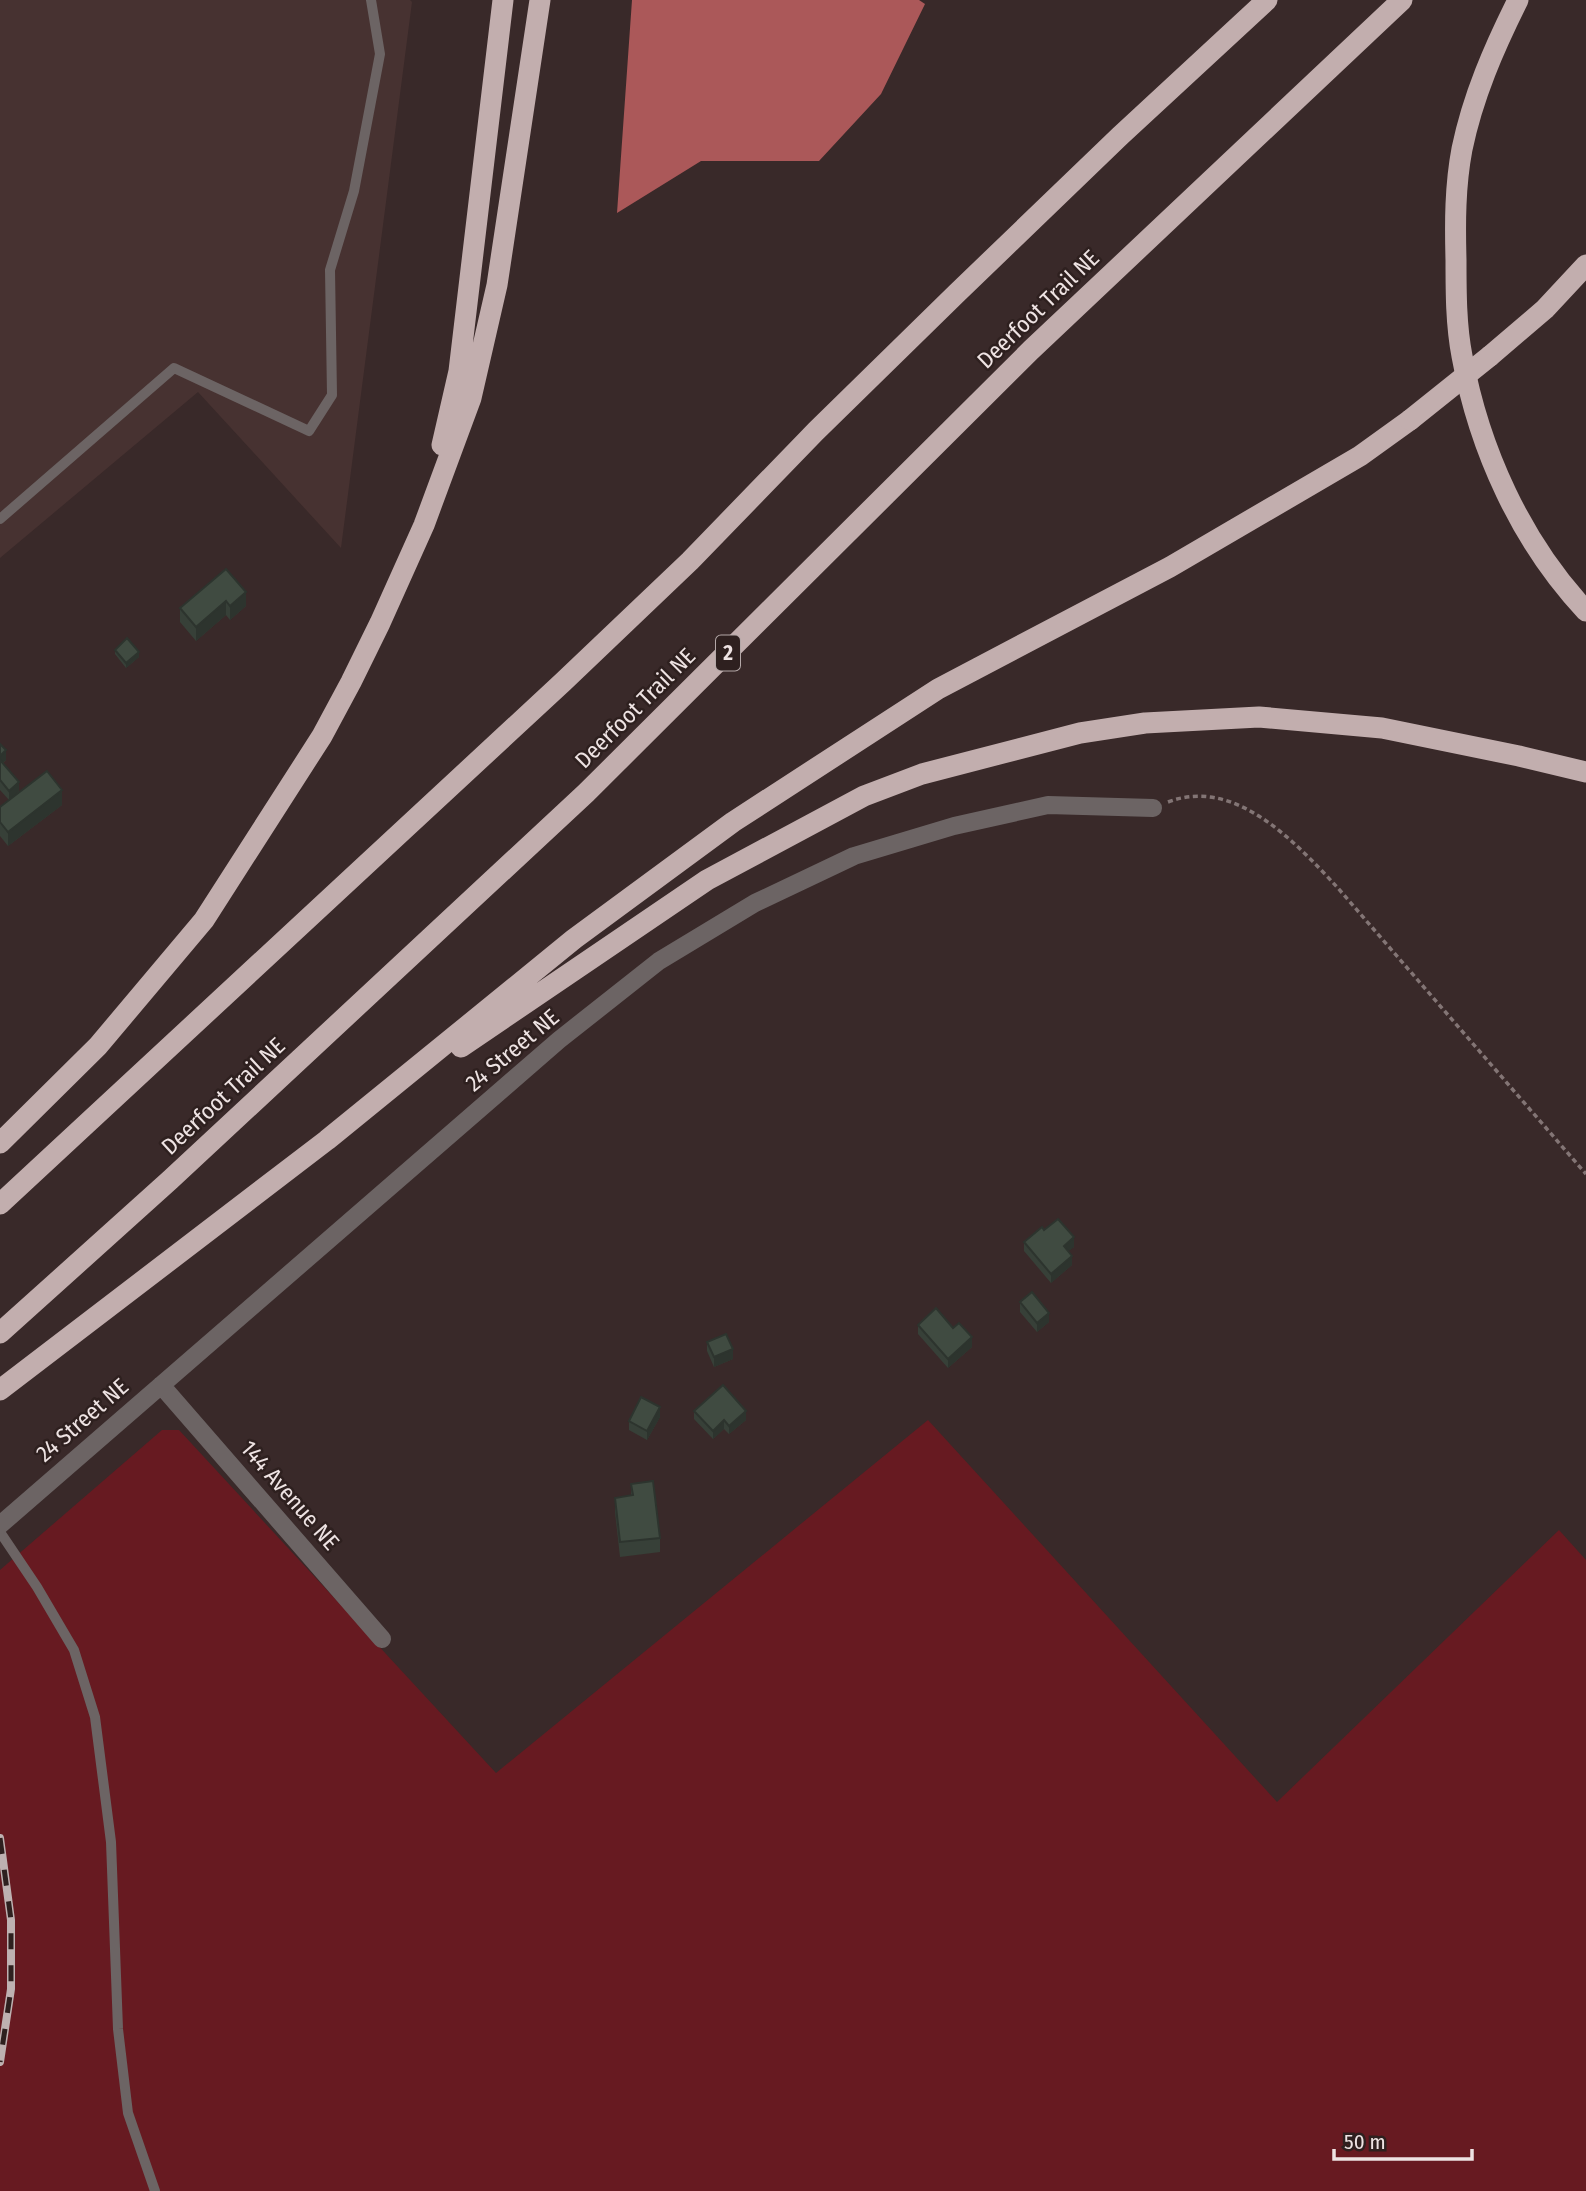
<svg xmlns="http://www.w3.org/2000/svg" width="1586" height="2191" font-family="'Fira Sans Condensed',sans-serif">
<style>
.built{fill:#473231}
.green{fill:#671a21}
.water{fill:#ab5859}
.lines{fill:none;stroke-linecap:round;stroke-linejoin:round}
.path{stroke:#837575;stroke-width:3.5;stroke-dasharray:5 3.5;stroke-linecap:butt}
.lane{stroke:#6c6464;stroke-width:10}
.street{stroke:#6c6464;stroke-width:18}
.highway{stroke:#c2aeae;stroke-width:21}
.rail-casing{stroke:#beb1b1;stroke-width:8}
.rail{stroke:#2e201f;stroke-width:5;stroke-dasharray:16;stroke-linecap:butt}
.highway-bridge{stroke:#c2aeae;stroke-width:21}
.wall{fill:#374038}
.shaded-wall{fill:#2d342e}
.building{fill:#404b41;stroke:#2d342e;stroke-width:2}
.labels{text-anchor:middle;dominant-baseline:central;stroke-width:5;stroke-linejoin:round;paint-order:stroke}
.shield{fill:#2e201f;stroke:#b4a8a8;stroke-width:2}
.shield-label{font-size:21px;font-weight:bold;fill:#eee3e3}
.street-label{font-size:23px;fill:#eee3e3;stroke:#2e201f}
</style>
<rect width="100%" height="100%" fill="#392929"/>
<path class="built" d="M0,0h410l2,2 -71,546 -143,-156 -198,166z"/>
<path class="green" d="M928,1420l349,382 282,-272 27,30v631h-1586v-621l162,-140h17l317,343z"/>
<path class="water" d="M632,0h287l6,4 -44,90 -62,67h-118l-84,52z"/>
<g class="lines">
<path class="path" d="M1168,802c67,-26 128,41 169,85l249,287"/>
<path class="lane" d="M0,519l174,-151 135,63 23,-36 -2,-125 24,-79 26,-137 -9,-54
M0,1532l37,55 37,63 21,67 16,125 7,187 10,84 27,78"/>
<path class="street" d="M161,1385l221,254
M0,1525l559,-485 100,-79 96,-58 99,-47 100,-30 94,-21 105,3"/>
<path class="highway" d="M1518,0c-24,48 -45,96 -56,149 -7,37 -7,74 -6,111 0,32 0,65 6,96 17,93 59,186 124,255
M1490,356l55,-47 41,-44
M442,445l17,-74 44,-371
M461,1047l246,-167 157,-84 58,-22 158,-41 65,-10 114,-6 123,11 137,28 67,16
M0,1143l98,-97 106,-126 118,-184 29,-54 29,-59 44,-98 47,-127 26,-113 43,-285
M0,1204l563,-522 127,-121 126,-130 141,-138 163,-157 147,-136
M0,1333l170,-153 416,-387 445,-443 371,-350
M0,1390l327,-250 247,-201 159,-117 205,-133 232,-122 190,-111 50,-36"/>
<defs>
<path id="rail" d="M0,1838l11,82v69l-11,73"/>
</defs>
<use href="#rail" class="rail-casing"/>
<use href="#rail" class="rail"/>
<path class="highway-bridge" d="M1410,420l80,-64"/>
</g>
<path class="wall" d="M226,569l20,37 -16,14 -4,-5 -30,26 -16,-19v-14z
M115,650l24,7 -13,11 -11,-14z
M0,744l6,16 -3,3 16,28 -6,6 49,8 -54,41 -8,-10v-29l9,-7 -9,-10z
M1044,1230l30,17 -6,4 4,14 -21,18 -27,-32v-9z
M1020,1302l29,20 -12,10 -17,-20z
M918,1325l35,3 19,19 -24,21 -30,-34z
M707,1342l26,17 -19,8 -7,-16z
M694,1411l52,9 -17,14 -5,-5 -11,10 -19,-20z
M660,1417l-13,23 -18,-10v-9z
M631,1484l29,54v14l-40,5 -5,-45v-14l16,-3z"/>
<path class="shaded-wall" d="M246,592v14l-16,14v-14z
M226,601v14l-30,26v-14z
M139,652v5l-13,11v-5z
M6,750v10l-6,5v-9z
M19,782v9l-10,9v-9z
M62,790v15l-54,41v-14z
M1074,1237v10l-10,8v-9z
M1072,1256v9l-21,18v-9z
M1049,1313v9l-12,10v-9z
M972,1337v10l-24,21v-9z
M733,1349v10l-19,8v-10z
M660,1407v10l-13,23v-9z
M746,1411v9l-17,14v-8z
M724,1420v9l-11,10v-8z"/>
<path class="building" d="M226,569l20,23 -16,14 -4,-5 -30,26 -16,-19z
M127,638l12,14 -13,11 -11,-13z
M0,744l6,6 -6,6z
M0,760l19,22 -10,9 -9,-11z
M47,771l15,19 -54,42 -8,-10v-15z
M1058,1219l16,18 -10,9 8,10 -21,18 -27,-32 18,-15 2,3z
M1032,1292l17,21 -12,10 -17,-21z
M936,1308l17,20 6,-5 13,14 -24,22 -30,-34z
M726,1334l7,15 -19,8 -7,-15z
M723,1385l23,26 -17,15 -5,-6 -11,11 -19,-20z
M641,1397l19,10 -13,24 -18,-10z
M653,1481l7,57 -40,4 -5,-44 18,-3 -2,-11z"/>
<g class="labels">
<rect class="shield" x="716" y="635.5" width="24" height="35" rx="5"/>
<g class="shield-label">
<text x="728" y="653">2</text>
</g>
<g class="street-label">
<text transform="translate(1038 309) rotate(-44)">Deerfoot Trail NE</text>
<text transform="translate(635 708) rotate(-45)">Deerfoot Trail NE</text>
<text transform="translate(512 1050) rotate(-40)">24 Street NE</text>
<text transform="translate(223 1096) rotate(-43)">Deerfoot Trail NE</text>
<text transform="translate(82 1420) rotate(-41)">24 Street NE</text>
<text transform="translate(290 1495) rotate(49)">144 Avenue NE</text>
</g>
</g>
<path d="M1334 2149v10h138v-10" fill="none" stroke="#eee3e3" stroke-width="3.5"/>
<text x="1344" y="2149" font-size="21" fill="#eee3e3" stroke="#2e201f" stroke-width="5" paint-order="stroke">50 m</text>
</svg>
